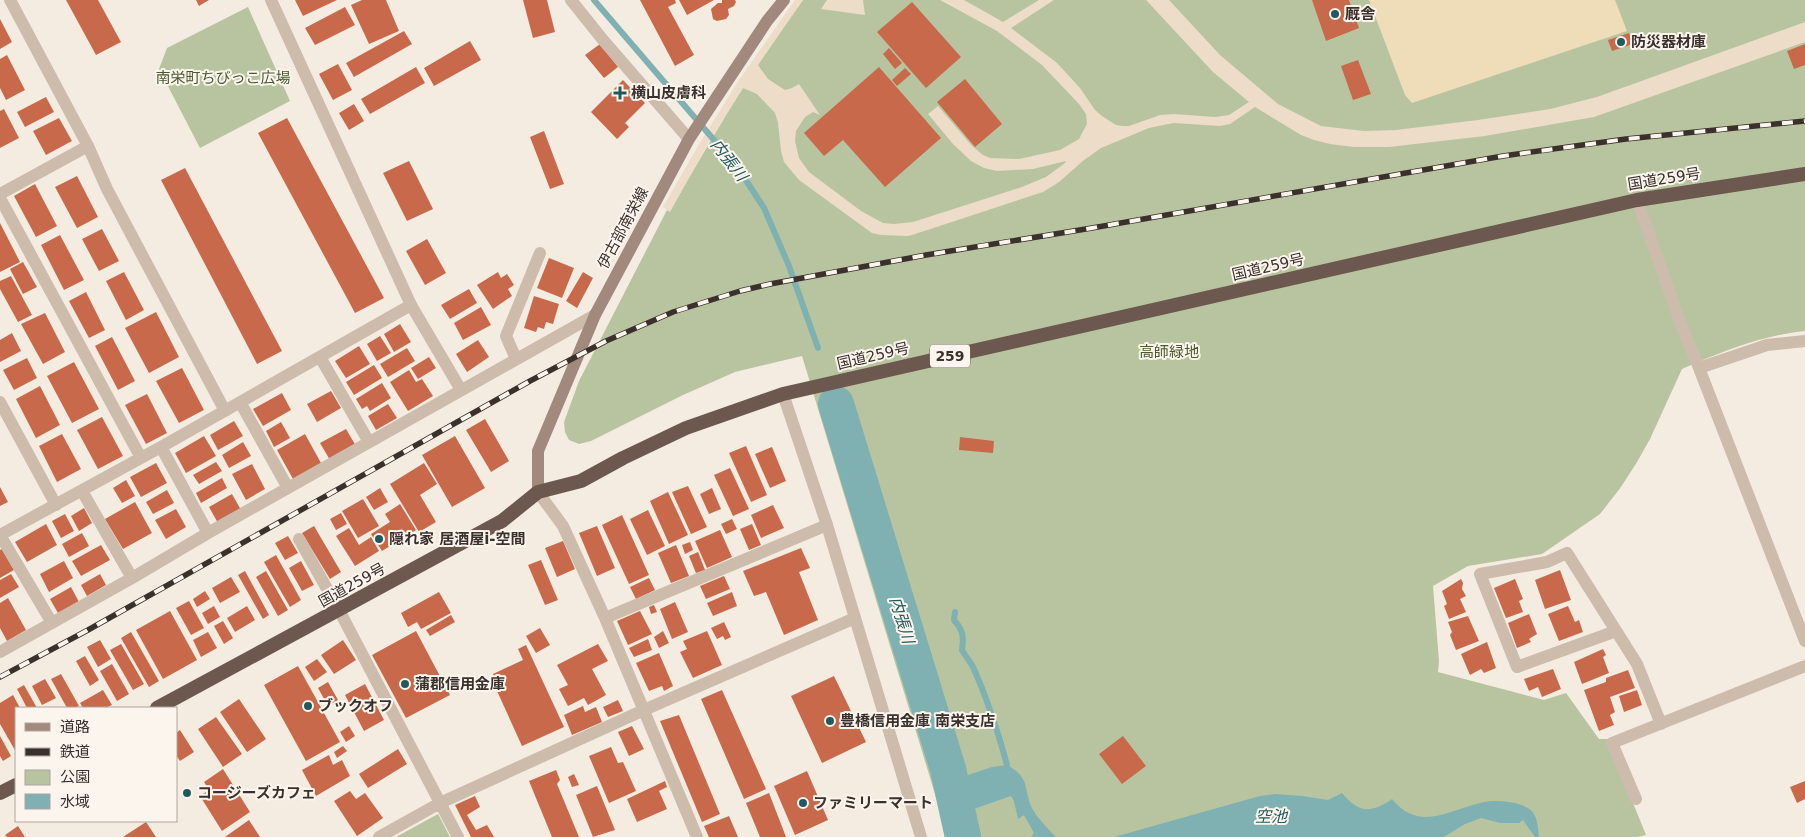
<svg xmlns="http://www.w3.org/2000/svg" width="1805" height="837" font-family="'DejaVu Sans','Noto Sans JP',sans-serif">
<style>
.green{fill:#b8c4a0}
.sand{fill:#efdcb8}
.plaza{fill:#ecdcc8}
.water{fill:#7fb0b2}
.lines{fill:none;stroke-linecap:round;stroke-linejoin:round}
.stream{stroke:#7fb0b2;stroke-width:6}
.river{stroke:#7fb0b2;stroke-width:36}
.building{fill:#c8694b}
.minor{stroke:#cdbbac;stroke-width:12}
.tertiary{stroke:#cdbbac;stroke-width:12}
.secondary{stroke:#a18a7d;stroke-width:12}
.trunk{stroke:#6c584f;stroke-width:14}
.rail-casing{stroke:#3b302b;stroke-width:5.5}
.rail{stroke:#fbf5ee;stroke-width:4;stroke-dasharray:11;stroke-linecap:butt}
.poi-dot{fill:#1f5a5e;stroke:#fbf5ee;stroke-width:2}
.labels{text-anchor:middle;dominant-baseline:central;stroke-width:4;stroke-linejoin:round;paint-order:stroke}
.shield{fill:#fbf5ee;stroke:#756b66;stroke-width:1}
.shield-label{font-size:14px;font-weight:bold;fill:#3b302b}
.poi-label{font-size:15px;font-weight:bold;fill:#3b302b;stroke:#fbf5ee;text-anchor:start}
.park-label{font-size:15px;fill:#4a5a2e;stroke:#fbf5ee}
.street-label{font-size:15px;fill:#3b302b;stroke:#fbf5ee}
.water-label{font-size:16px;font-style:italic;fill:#1f5a5e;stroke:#fbf5ee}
</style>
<rect width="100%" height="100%" fill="#f4ebe1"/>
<path class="green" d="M803,0h1002v331c-42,4 -84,21 -123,38l-32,70 -13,23 -16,25 -21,27 -58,40 -74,12 -35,20 6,75 -1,11 106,28 22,-7 33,46h8l39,96 -9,2h-689l-146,-481 -67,16 -52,23 -92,46 -12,3 -10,-4 -4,-8 -1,-10 15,-41 88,-171 3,1c41,-72 83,-144 133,-211z
M248,7l42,94 -90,47 -41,-79 8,-21z
M438,814l12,23h-54z"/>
<path class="sand" d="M1369,0h246l12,31 -215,72 -7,-8z"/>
<path class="plaza" d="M795,0h8l-45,65 10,14 17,11 7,-2 7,-4 21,31 -7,-3 -8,5 -9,14 -1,10 4,17 10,14 52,39 22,12 11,1 19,-2 109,-35 24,-10 19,-14 1,-2 -33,8 -36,2 -13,-3 -13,-7 -18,-17 -25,-30 10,-8 34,40 11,9 7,3 29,1 41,-9 19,-11 8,-15 -1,-10 -7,-10 -37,-39 -45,-34 -57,-31h24l39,22 36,-22h15l-43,28 46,35 23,25 15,22 7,6 14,9 7,1h6l31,-11 14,-1 41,3 14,-2 20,-13 -36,-30 -67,-72h23l51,55 58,49 43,22 43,5 32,-1 82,-10 72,-11 47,-12 208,-75v20l-211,75 -109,19 -96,11h-35l-24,-3 -16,-4 -13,-5 -46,-28 -25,17 -10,2 -46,-3 -11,2 -14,3 -48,20 -17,12 -25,22 -16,10 -134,44 -28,-1 -9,-2 -73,-53 -15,-18 -3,-11 -3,-28 -3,-10 -18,-19 -14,-6 -35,55 -38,69 -7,-5 35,-61 39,-63z
M827,0h36l2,15 -44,-6z"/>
<path class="water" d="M1007,765c25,14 15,23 26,45 6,10 15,19 23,27h-25l3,-4 -10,-18 -6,4 -4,-18 -3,-5 -43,15 -6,-34 30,-10z
M1342,793c17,20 28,21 50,6 27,33 55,12 88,4 11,-3 24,-2 35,0 7,2 15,4 19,11 4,7 4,16 5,23h-4l-12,-17 -4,3h-19l-19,-5 -16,6 -21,13h-330l146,-41 16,-2 26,2 26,4z"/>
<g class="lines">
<path class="stream" d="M594,0l144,168 26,40 25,58 29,82
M955,612l-1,8c9,10 10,16 8,30 3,6 8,11 11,17 14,31 25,65 34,98"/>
<path class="river" d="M836,404l112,365 15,68"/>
</g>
<path class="building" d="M66,0h32l23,42 -25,13z
M196,0h13l-10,6z
M295,0h42l-34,16z
M362,0h24l13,31 -30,13 -18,-39z
M523,0h24l8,32 -22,6z
M640,0h35l1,3 -8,4 26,48 -19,11z
M679,0h35l-27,15z
M722,0h13l1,2 -2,4 -6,3 1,6 -3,4 -9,2 -4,-2 -2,-10 7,-6h4z
M1312,0h37l10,28 -33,13z
M912,2l49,55 -35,31 -49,-56z
M345,7l10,18 -40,20 -10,-17z
M0,19l12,23 -12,7z
M404,31l8,13 -58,33 -8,-14z
M1629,33l4,11 -21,7 -4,-11z
M470,41l11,19 -47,26 -10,-18z
M600,44l18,23 -14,11 -19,-23z
M1805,44v21l-11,4 -7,-18z
M889,48l13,15 -7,6 -12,-15z
M7,55l18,35 -19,10 -6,-12v-29z
M1358,60l13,34 -18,6 -12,-34z
M338,64l14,26 -19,10 -14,-26z
M416,67l9,16 -55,31 -9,-15z
M879,67l62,71 -56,49 -42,-47 -19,16 -20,-23z
M905,68l6,6 -14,12 -5,-6z
M965,79l37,45 -27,23 -38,-45z
M623,80l22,23 -20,20 4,4 -12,12 -26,-27z
M46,97l8,15 -29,15 -8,-15z
M354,104l10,17 -15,9 -10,-17z
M4,109l15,29 -19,10v-37z
M59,118l13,23 -26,14 -13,-24z
M287,118l97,180 -29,15 -97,-180z
M544,131l20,53 -14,5 -20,-52z
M409,161l24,48 -26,12 -24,-48z
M185,168l97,183 -25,13 -96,-184z
M77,176l21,41 -21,11 -22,-41z
M35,184l22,42 -21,11 -22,-41z
M0,223l20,39 -20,10z
M102,229l17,32 -20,10 -17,-32z
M60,235l24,45 -20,10 -23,-45z
M427,239l19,34 -21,12 -19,-34z
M549,258l25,10 -12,30 -25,-10z
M23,262l14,25 -14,7 -13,-25z
M124,272l20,38 -18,10 -20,-39z
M498,272l3,6 6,-4 7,11 -6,4 4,7 -19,13 -16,-24z
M583,272l10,6 -16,30 -11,-7z
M11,276l21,39 -14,7 -18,-33v-8z
M469,289l8,14 -27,16 -9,-14z
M86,292l19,38 -16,8 -20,-37z
M534,296l25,8 -6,20 -7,-2 -2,7 -6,-2 -2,5 -12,-4z
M481,307l10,18 -28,15 -9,-17z
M156,312l23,45 -30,16 -24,-45z
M45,313l20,39 -22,12 -22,-40z
M400,324l11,18 -17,10 -10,-18z
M12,333l9,18 -21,11v-22z
M380,336l11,17 -14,8 -10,-17z
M112,337l23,44 -17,9 -23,-44z
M478,340l11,17 -22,15 -11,-18z
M359,346l11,18 -24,14 -11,-17z
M407,348l8,13 -27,16 -8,-13z
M429,357l7,11 -18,11 -7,-11z
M27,358l10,20 -23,12 -11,-20z
M74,362l25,47 -27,14 -25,-47z
M374,365l8,13 -28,17 -8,-13z
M182,368l22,42 -25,13 -23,-42z
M409,370l7,12 6,-3 11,17 -25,15 -18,-29z
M382,383l9,15 -21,13 -3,-5 -5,3 -6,-10z
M40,386l20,39 -24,13 -20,-39z
M331,391l10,17 -24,14 -10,-18z
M282,393l9,17 -28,16 -10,-17z
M147,394l20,39 -21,11 -21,-39z
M388,404l9,14 -21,12 -8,-14z
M102,417l21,39 -25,13 -21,-39z
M485,419l24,42 -18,11 -25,-42z
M234,421l9,15 -25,14 -8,-15z
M281,422l9,16 -16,9 -8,-16z
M346,429l10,17 -26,14 -10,-17z
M62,434l19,35 -24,13 -18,-36z
M305,434l16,29 -28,16 -16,-29z
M204,436l12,20 -30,17 -11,-20z
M455,436l30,52 -33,19 -30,-52z
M960,437l34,4 -1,12 -34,-3z
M243,442l8,14 -22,12 -7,-13z
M746,446l21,49 -16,7 -22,-49z
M772,447l14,34 -16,7 -15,-34z
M216,462l6,9 -23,13 -6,-9z
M156,463l11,20 -26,14 -11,-20z
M424,463l13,21 -17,11 16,27 -17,10 -29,-48z
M252,464l13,25 -19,11 -14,-26z
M730,468l19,41 -16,7 -19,-41z
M222,478l5,10 -26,15 -5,-10z
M126,480l9,16 -13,7 -9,-15z
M688,486l19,41 -16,7 -19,-42z
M0,487l8,15 -8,4z
M380,488l8,14 -14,8 -8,-13z
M712,488l9,21 -12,5 -9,-20z
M167,490l7,13 -21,11 -7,-12z
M668,492l20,43 -19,9 -19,-43z
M232,494l9,16 -23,13 -9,-16z
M363,499l16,27 -21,12 -16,-27z
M135,502l17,31 -29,16 -18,-30z
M400,504l16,26 -34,21 -11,-17 19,-12 -5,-8z
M773,505l11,23 -23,10 -10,-23z
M84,508l8,15 -13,8 -8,-15z
M176,509l10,18 -20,12 -11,-19z
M648,510l17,36 -18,9 -17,-36z
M341,513l6,11 -11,6 -6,-11z
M65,514l9,17 -13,7 -9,-17z
M622,515l27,60 -20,9 -27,-59z
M732,519l5,10 -11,5 -5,-10z
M46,524l11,21 -30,17 -12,-20z
M752,524l9,21 -12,5 -9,-21z
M314,526l27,46 -11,7 -28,-46z
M597,526l18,42 -18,8 -18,-43z
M349,528l10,17 12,-8 8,14 -24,15 -19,-30z
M720,530l12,27 -25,11 -12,-27z
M82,533l7,13 -20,11 -7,-13z
M288,536l10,17 -13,7 -10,-17z
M563,541l12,28 -18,8 -12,-29z
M690,542l3,8 -8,4 -3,-9z
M101,545l9,15 -29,16 -9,-15z
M676,545l13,31 -18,7 -13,-30z
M801,548l9,20 -11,4 19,48 -34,15 -18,-43 -12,4 -11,-25z
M2,549l12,21 -14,8v-28z
M698,552l7,18 -9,3 -7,-17z
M276,555l25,45 -11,7 -26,-45z
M541,560l17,40 -13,5 -17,-40z
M64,561l9,17 -24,14 -9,-18z
M301,561l13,24 -12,6 -13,-23z
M1560,570l11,30 -26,9 -10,-29z
M245,571l24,44 -6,4 -25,-44z
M266,571l22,39 -10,6 -22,-39z
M11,574l8,13 -19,11v-18z
M100,574l6,11 -19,11 -6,-11z
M724,576l6,13 -24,10 -6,-13z
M231,577l9,15 -20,11 -8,-15z
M649,578l6,12 -19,9 -6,-12z
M1461,579l2,4 -1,6 4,7 -6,3 6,13 -17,7 -5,-13 3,-2 -5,-13z
M1515,579l8,20 -4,2 4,11 -17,6 -12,-30z
M71,587l8,15 -21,11 -8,-14z
M205,591l5,8 -13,8 -4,-8z
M439,592l12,21 -30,16 -4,-7 -9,5 -7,-14z
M732,592l5,14 -24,10 -6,-13z
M8,598l18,32 -19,11 -7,-13v-25z
M189,601l15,27 -13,7 -15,-27z
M675,602l13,30 -16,7 -12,-30z
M654,605l3,7 -6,2 -2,-7z
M214,606l6,11 -12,7 -6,-11z
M247,606l8,14 -20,12 -8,-14z
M1568,606l7,16 4,-2 4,12 -24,9 -11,-27z
M170,611l27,49 -34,19 -27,-49z
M640,611l12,23 -24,11 -11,-24z
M1529,614l8,20 -8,5 2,3 -14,6 -9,-25z
M451,615l4,7 -25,14 -4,-6z
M1468,616l11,25 -23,9 -6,-15 2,-3 -4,-10z
M223,621l10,17 -9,6 -10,-18z
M724,622l7,15 -6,3 -2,-4 -6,3 -6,-11z
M540,628l10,17 -14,8 -10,-17z
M416,631l34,64 -44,23 -34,-63z
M663,631l6,12 -10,5 -5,-11z
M707,631l15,34 -29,13 -13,-26 7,-3 -4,-8z
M131,632l28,49 -10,6 -28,-49z
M208,632l9,16 -16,9 -8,-17z
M648,639l4,11 -18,7 -5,-9z
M100,640l11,19 -13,8 -11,-20z
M343,640l13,20 -22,14 -13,-19z
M1487,642l9,26 -12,5 -3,-4 -11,6 -9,-21z
M121,644l23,40 -11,6 -23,-40z
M598,644l10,17 -16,8 14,26 -18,10 -4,-7 -16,8 -9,-17 9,-4 -11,-20z
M526,645l38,82 -42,19 -30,-66 3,-1 -2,-5 30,-14 -5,-11z
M1603,649l3,6 -3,2 6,16 -27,11 -8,-22z
M659,653l14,33 -9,5 -2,-5 -13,5 -13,-28z
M85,656l14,24 -9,6 -14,-25z
M317,659l10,13 -13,9 -9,-14z
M112,664l17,30 -12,7 -17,-30z
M298,666l42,76 -34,19 -42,-76z
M1553,669l8,20 -19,8 -4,-10 -9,4 -5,-12z
M1628,670l7,18 -25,9 5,15 -5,3 4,10 -15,6 -15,-41 22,-8v-4z
M61,674l18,32 -4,2h-8l-16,-29z
M834,676l32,66 -44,21 -31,-67z
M45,679l11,19 -14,7 -10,-19z
M328,682l10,18 -10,6 -10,-18z
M365,684l19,36 -20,11 -19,-36z
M24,685l13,23h-10l-10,-19z
M103,690l9,15 -7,3h-22l-3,-5z
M722,690l44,99 -22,10 -43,-100z
M1637,690l5,15 -18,7 -5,-16z
M13,695l7,13h-4v44l-16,-28v-21z
M239,699l27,40 -19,13 -27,-40z
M618,700l5,11 -15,6 -5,-10z
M583,706l2,6 11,-5 6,15 -30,13 -8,-20z
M679,715l41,99 -18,8 -42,-101z
M216,717l26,37 -19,13 -25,-38z
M349,726l6,10 -9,6 -6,-10z
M632,726l12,23 -15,7 -11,-24z
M180,730l14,22 -14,9 -4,-6v-22z
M0,736l11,20 -8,5 -3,-5z
M1123,736l23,30 -24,18 -23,-30z
M343,746l4,5 -10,7 -3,-6z
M611,747l7,16 5,-1 13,29 -27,12 -20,-47z
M398,749l9,15 -39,24 -9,-14z
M329,755l4,10 9,-5 8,16 -34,20 -14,-26z
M223,769l27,43 -28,19 -22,-35 9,-6 -5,-8z
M556,770l4,10 -3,4 22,53h-27l-23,-56z
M807,771l21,49 -33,15 -21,-49z
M574,774l5,11 -7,2 -4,-10z
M665,781l2,6 -8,4 8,18 -30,13 -10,-23z
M1805,781v18l-8,4 -7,-16z
M597,786l18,44 -22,7 -17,-42z
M350,791l6,8 9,-6 18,25 -26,18 -23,-35z
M769,793l17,44h-26l-14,-34z
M475,796l5,11 -13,8 9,15 11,-5 7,12h-23l-16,-32z
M729,816l9,21h-29l-5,-11z
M249,820l11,17h-35z
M146,822l10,15h-33z
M18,826l7,11h-18l-2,-2z"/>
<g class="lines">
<path class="minor" d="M571,0l32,40 86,99
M0,194l88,-48
M0,198l141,260
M1637,200l46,130 16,38 106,273
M320,357l49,85
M516,359l-10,-23 34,-83
M1699,368l68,-23 38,-4
M240,402l48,86
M161,447l47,86
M82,491l50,87
M538,492l25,34 42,92 92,219
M0,535l161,-88 250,-142 50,85
M0,535l52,88
M299,539l40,71 119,227
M605,618l222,-93
M1616,631l-99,36 -37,-93 67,-12 20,-9 70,111 24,60
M0,652l132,-74 76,-45 387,-218
M1636,799l-24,-56 193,-77
M379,837l61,-34 204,-93 211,-92"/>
<path class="tertiary" d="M10,0l78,146 19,43 118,222
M271,0l140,305
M783,394l44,131 94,312
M0,402l56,103"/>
<path class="secondary" d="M538,492v-41l57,-136 94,-176 78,-118 17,-21"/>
<path class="trunk" d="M157,708l345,-187 36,-29 43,-11 42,-23 63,-30 97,-34 854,-194 168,-26
M0,793l16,-8"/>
<defs>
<path id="rail" d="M0,677l88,-47 442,-249 76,-40 67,-29 67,-21 30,-7 156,-29 166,-27 411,-72 123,-17 179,-18"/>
</defs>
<use href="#rail" class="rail-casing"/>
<use href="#rail" class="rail"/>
</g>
<g class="poi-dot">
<circle cx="1335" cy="14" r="5"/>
<circle cx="1621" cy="42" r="5"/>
<path d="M617.5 85.5h5v5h5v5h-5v5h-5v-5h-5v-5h5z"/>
<circle cx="379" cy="539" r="5"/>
<circle cx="405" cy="684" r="5"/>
<circle cx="308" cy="706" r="5"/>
<circle cx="830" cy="721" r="5"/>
<circle cx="187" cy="793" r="5"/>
<circle cx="803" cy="803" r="5"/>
</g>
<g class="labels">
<rect class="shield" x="930" y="344.5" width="40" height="23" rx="4"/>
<g class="shield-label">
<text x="950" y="356">259</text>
</g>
<g class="poi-label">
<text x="1345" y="14">厩舎</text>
<text x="1631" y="42">防災器材庫</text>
<text x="631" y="93">横山皮膚科</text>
<text x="389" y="539">隠れ家 居酒屋i-空間</text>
<text x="415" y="684">蒲郡信用金庫</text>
<text x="318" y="706">ブックオフ</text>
<text x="840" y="721">豊橋信用金庫 南栄支店</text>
<text x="197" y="793">コージーズカフェ</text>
<text x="813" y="803">ファミリーマート</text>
</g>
<g class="park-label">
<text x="223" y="78">南栄町ちびっこ広場</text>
<text x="1169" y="352">高師緑地</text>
</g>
<g class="street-label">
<text transform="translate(1664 179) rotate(-9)">国道259号</text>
<text transform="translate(623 228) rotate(-62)">伊古部南栄線</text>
<text transform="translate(1268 267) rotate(-13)">国道259号</text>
<text transform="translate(873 356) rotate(-13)">国道259号</text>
<text transform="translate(352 585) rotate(-29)">国道259号</text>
</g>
<g class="water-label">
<text transform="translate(729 160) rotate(52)">内張川</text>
<text transform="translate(902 620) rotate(73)">内張川</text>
<text x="1271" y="816">空池</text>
</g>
</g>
<rect x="15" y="707" width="162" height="115" fill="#fbf5ee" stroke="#aea6a0"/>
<rect x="25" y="723" width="25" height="8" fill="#a18a7d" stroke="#aea6a0"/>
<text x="60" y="732" font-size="15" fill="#3b302b">道路</text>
<rect x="25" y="748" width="25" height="8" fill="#3b302b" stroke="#aea6a0"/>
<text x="60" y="757" font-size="15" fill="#3b302b">鉄道</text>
<rect x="25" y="770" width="25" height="15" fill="#b8c4a0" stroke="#aea6a0"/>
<text x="60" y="782" font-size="15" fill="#3b302b">公園</text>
<rect x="25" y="794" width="25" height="15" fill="#7fb0b2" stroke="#aea6a0"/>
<text x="60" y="807" font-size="15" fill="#3b302b">水域</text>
</svg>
